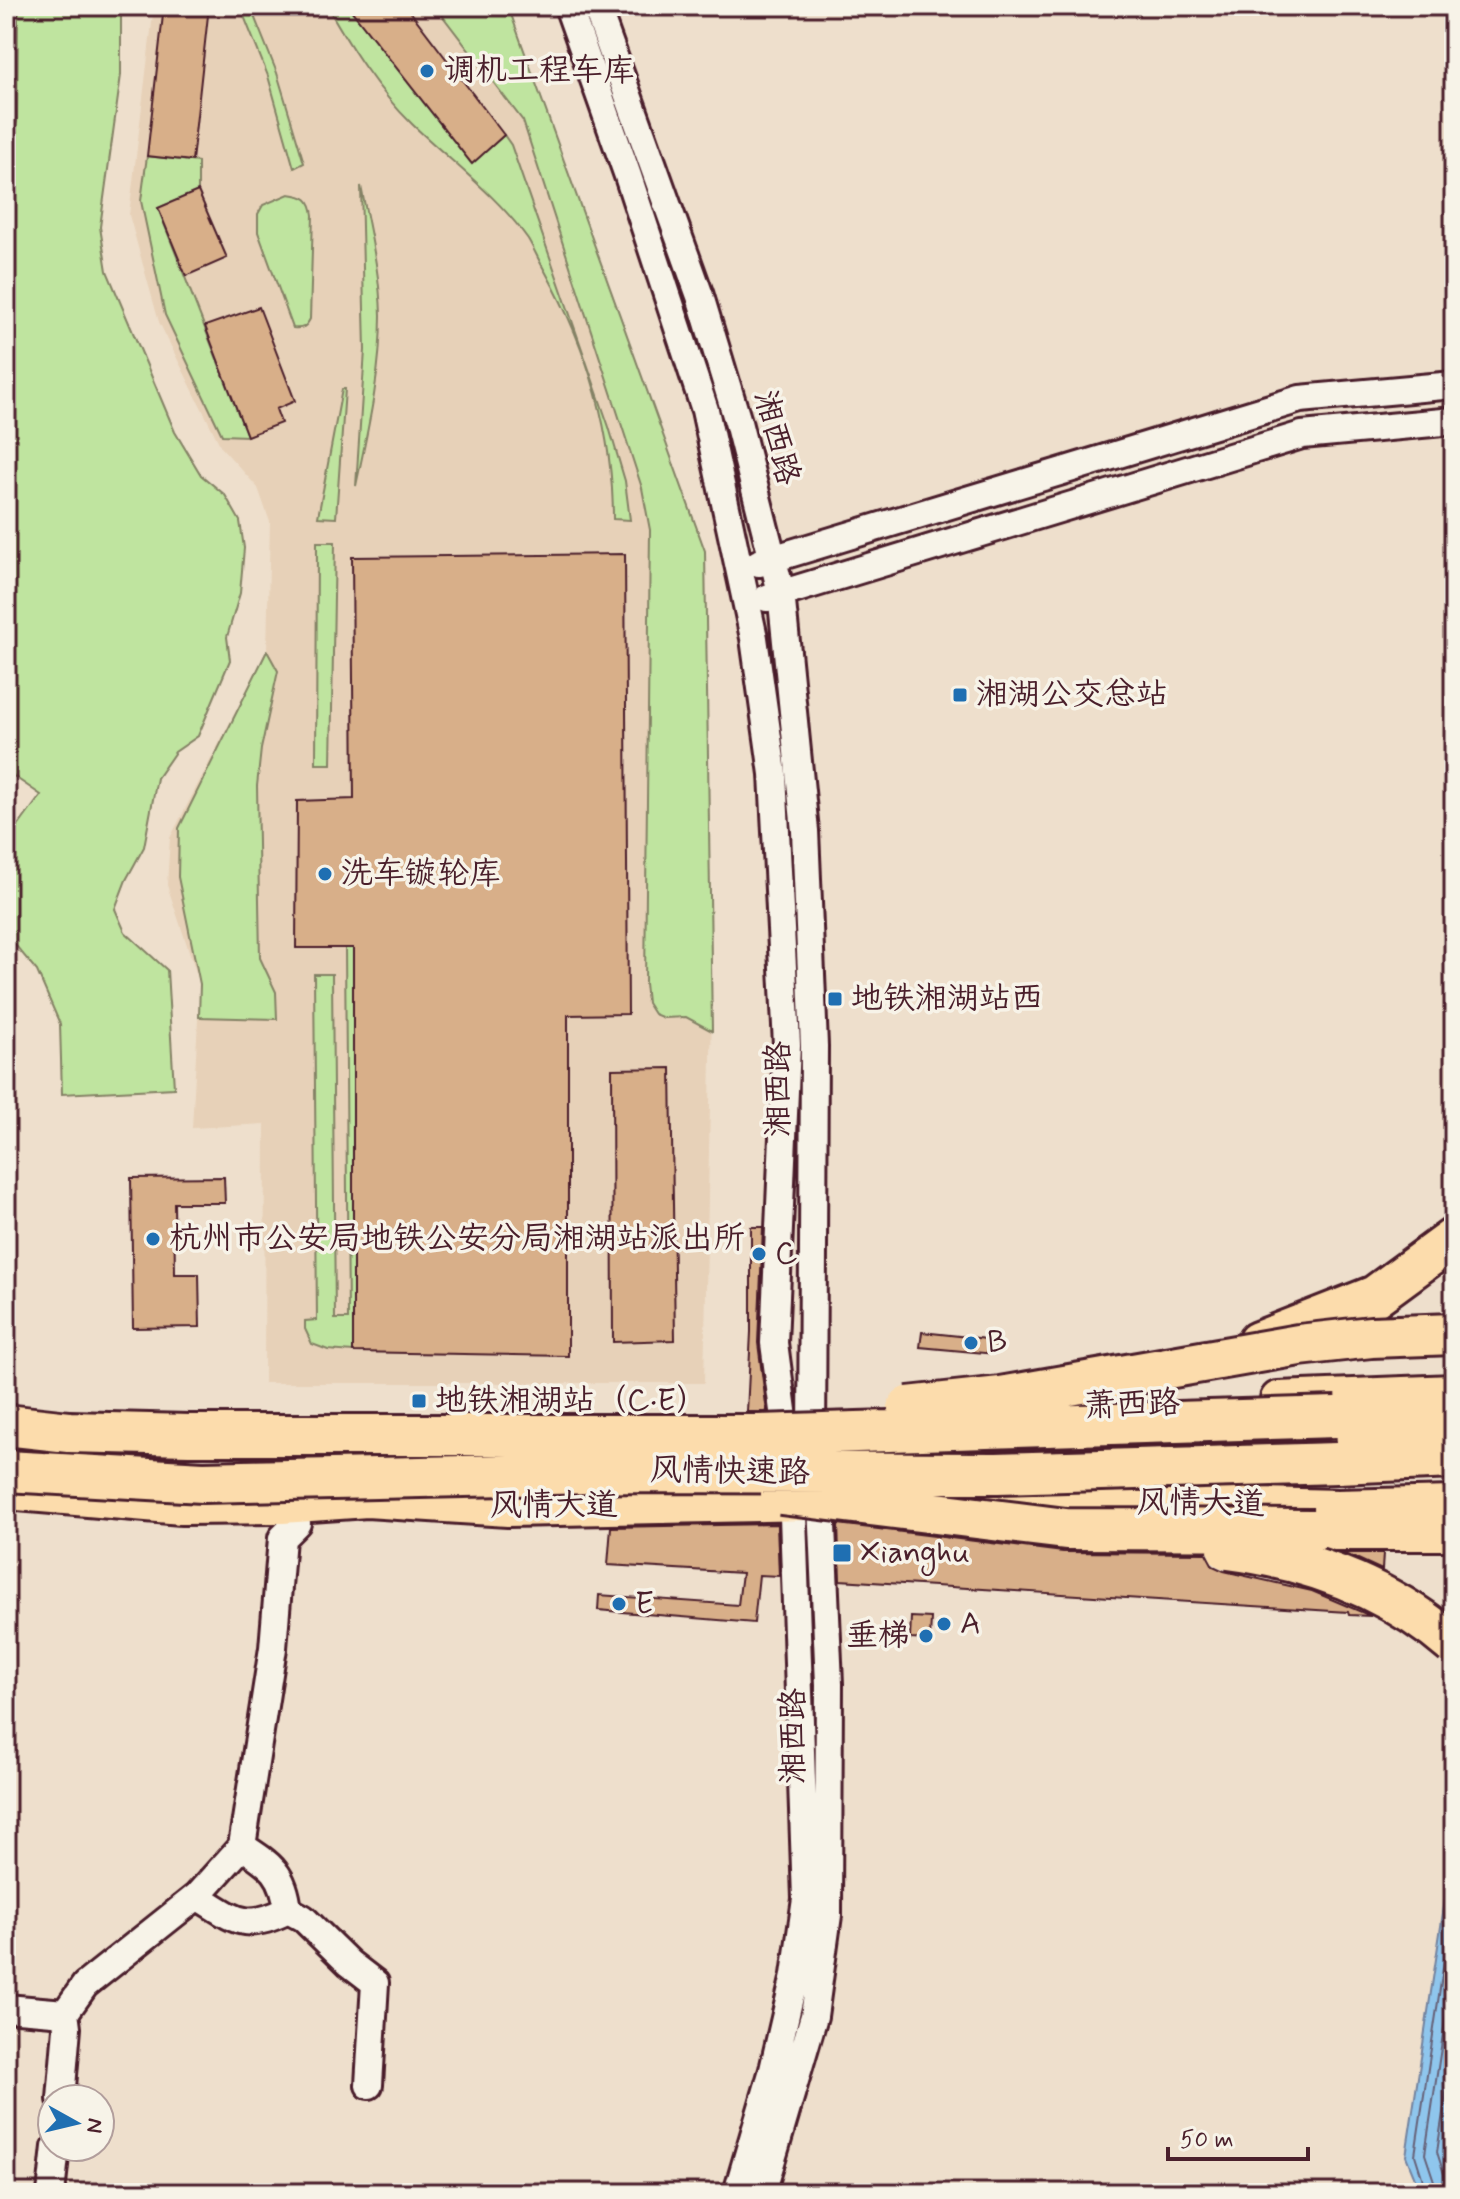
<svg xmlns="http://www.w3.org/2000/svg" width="1460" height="2199" font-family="Mynerve,'LXGW WenKai TC',sans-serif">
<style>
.built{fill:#e7d1b8}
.green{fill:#bfe49f;stroke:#848265;stroke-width:2}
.water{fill:#8fc6ed;stroke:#73839f;stroke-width:2}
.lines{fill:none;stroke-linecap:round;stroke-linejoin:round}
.shore{stroke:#666279;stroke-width:2}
.building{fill:#d8af89;stroke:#4a1f2b;stroke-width:2}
.minor-casing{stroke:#4a1f2b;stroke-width:32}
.major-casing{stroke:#4a1f2b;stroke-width:40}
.highway-casing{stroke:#4a1f2b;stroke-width:46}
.minor{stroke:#f7f3e8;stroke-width:26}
.major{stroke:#fcdcac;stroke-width:34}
.highway{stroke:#fcdcac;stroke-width:40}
.highway-bridge-casing{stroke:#4a1f2b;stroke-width:46;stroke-linecap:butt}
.highway-bridge{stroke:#fcdcac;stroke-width:40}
.poi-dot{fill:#1f6fb2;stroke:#f7f3e8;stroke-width:3}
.labels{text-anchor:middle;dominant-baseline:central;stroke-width:7;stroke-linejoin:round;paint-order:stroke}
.poi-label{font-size:32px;fill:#4a1f2b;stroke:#f7f3e8;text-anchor:start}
.street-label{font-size:32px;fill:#4a1f2b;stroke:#f7f3e8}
</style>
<rect width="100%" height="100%" fill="#eedfcc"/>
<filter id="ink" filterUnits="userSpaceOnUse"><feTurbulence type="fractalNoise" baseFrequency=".0125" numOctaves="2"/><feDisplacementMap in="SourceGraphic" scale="16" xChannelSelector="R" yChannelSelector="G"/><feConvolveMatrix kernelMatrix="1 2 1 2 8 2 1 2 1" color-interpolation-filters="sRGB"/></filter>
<g filter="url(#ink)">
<path class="built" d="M154,6h354l197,545 7,460 -8,372h-440l1,-259 -73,4 8,-144 -33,-99 3,-47 97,-187 3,-129 -12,-34 -37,-41 -62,-125 -30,-107z"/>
<path class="green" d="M18,6h103v69l-21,152 7,44 68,161 26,43 24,20 15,26 4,27 -4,45 -13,44 3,23 -32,76 -23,16 -18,26 -13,69 -18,33 -11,29 10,23 42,38 7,118 -112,6 -2,-70 -23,-53 -31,-37v-91l35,-48 -35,-24v-602l11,-48z
M240,6h10l27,67 27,90 -10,5 -26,-92z
M327,6h21l123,157 33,-28 7,10 98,282 16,54 5,39 -17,-1c0,-87 -26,-172 -68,-248 -6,-10 -11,-22 -17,-32 -31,-44 -78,-78 -116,-115 -35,-34 -61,-76 -85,-118z
M435,6h73l197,545 7,480 -26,-14 -22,1 -10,-4 -7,-11 -2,-20 5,-453 -8,-42 -119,-367z
M147,156l51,6v29l-40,17 89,228 -25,-1 -57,-120 -24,-114z
M361,186c8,42 19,86 20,129 0,58 -13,114 -25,171l9,-136z
M289,194c17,2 22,5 24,21l-3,104c-4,8 -7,10 -17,9l-35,-96v-18l5,-9z
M342,389h3l-9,129 -18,-1z
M317,542h18l-4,222h-15z
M267,651l11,20 -17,78 -4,37 3,172 16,34 1,27 -78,-2 1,-33 -22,-107 1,-49z
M353,947v405l-25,-2 -16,-6 -7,-15v-8l12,-1 -3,-346h18l3,345h13l-3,-371z"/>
<path class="water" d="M1454,1841v352h-33l-15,-37z"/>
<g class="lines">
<path class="shore" d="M1427,2193l-12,-38 39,-260
M1438,2193l-13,-39 29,-193
M1450,2193l-13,-41 17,-110"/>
</g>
<path class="building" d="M164,6h45l-17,155 -45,-5z
M348,6h58l98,129 -32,29z
M198,191l29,67 -41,18 -28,-68z
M259,307l36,94 -19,8 5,14 -34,13 -42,-110z
M625,554l3,460 -60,1v341l-215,-4v-404h-57l1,-147 57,-2 -2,-242z
M671,1068l4,272 -62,2 -1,-273z
M224,1177l1,26h-51l1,71h24l1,53 -67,1 -2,-150z
M751,1227h12l-5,116 9,69h-20l4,-80z
M922,1332l74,8 -1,14 -75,-7z
M777,1524l2,52 -20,-1 -5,48 -156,-13 1,-15 139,10 4,-32 -134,-8 3,-38z
M838,1524l225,28 143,1 7,13 11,5 88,20 59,25 -22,-1 -1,-3 -508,-32z
M1341,1553h42l-1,17 -24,-11z
M911,1617l20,1 -1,22 -20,-1z"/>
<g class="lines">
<defs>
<path id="minor" d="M568,6l60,170 77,234 49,228 19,136 14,271 -13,298 14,105
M596,6l104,290 38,126 43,170 24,239 9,215 -2,402
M759,563l541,-164 154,-14
M767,598l535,-163 152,-14
M242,1846c29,19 42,27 46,64
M197,1896c39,24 47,36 91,14
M288,1910l15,8 46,45 26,20 -6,102
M6,2008l59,5
M61,2099l6,-71 -2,-15 20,-28 112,-89 45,-50 31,-198 9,-110 15,-15
M51,2193l5,-46
M737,2193l36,-123 22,-95 11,-76 -14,-413
M762,2193l52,-177 14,-101 1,-231 -8,-181 -4,-16"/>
<path id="major" d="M1278,1399l176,-7
M1215,1440l239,-4
M289,1454l122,3 77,-5
M6,1492l176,15 100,-1 85,-6 141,9 302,-6
M927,1496l411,11 116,-3"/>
<path id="highway" d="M1258,1342l117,-46 79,-58
M1336,1417l118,-5
M1337,1463l117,-5
M1313,1530h141"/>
</defs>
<use href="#minor" class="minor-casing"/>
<use href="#major" class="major-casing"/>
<use href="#highway" class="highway-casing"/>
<use href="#minor" class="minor"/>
<use href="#major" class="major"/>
<use href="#highway" class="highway"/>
<defs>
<path id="highway-bridge" d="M908,1407l93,-10 298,-52 72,-8 83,-3
M6,1425l63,7 120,3h570l577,-18
M6,1471l197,11 431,-10 363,1 340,-10
M781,1494l285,35 247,1
M1228,1549c84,11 162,40 226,96"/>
</defs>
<use href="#highway-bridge" class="highway-bridge-casing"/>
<use href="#highway-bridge" class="highway-bridge"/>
</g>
</g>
<g class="poi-dot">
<circle cx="427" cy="71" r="8"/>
<rect x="952" y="687" width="16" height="16" rx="4"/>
<circle cx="325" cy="874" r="8"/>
<rect x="827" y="991" width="16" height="16" rx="4"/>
<circle cx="153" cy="1239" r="8"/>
<circle cx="759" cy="1254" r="8"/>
<circle cx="971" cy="1343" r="8"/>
<rect x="411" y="1393" width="16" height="16" rx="4"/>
<rect x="832" y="1543" width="20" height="20" rx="4"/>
<circle cx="619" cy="1604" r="8"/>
<circle cx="944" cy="1624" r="8"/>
<circle cx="926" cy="1636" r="8"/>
</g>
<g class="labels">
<g class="poi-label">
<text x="443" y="71">调机工程车库</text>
<text x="976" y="695">湘湖公交总站</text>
<text x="341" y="874">洗车镟轮库</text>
<text x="851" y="999">地铁湘湖站西</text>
<text x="169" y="1239">杭州市公安局地铁公安分局湘湖站派出所</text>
<text x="775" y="1254">C</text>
<text x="987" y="1343">B</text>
<text x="435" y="1401">地铁湘湖站（C·E）</text>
<text x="860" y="1553">Xianghu</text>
<text x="635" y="1604">E</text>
<text x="960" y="1624">A</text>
<text x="910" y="1636" text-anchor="end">垂梯</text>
</g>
<g class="street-label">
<text transform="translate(776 438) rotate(75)">湘西路</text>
<text transform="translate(779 1089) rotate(-90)">湘西路</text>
<text transform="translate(1132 1405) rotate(-2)">萧西路</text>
<text transform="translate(730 1472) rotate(1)">风情快速路</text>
<text transform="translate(1201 1504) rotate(1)">风情大道</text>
<text x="554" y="1506">风情大道</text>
<text transform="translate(794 1736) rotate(-90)">湘西路</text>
</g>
</g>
<rect width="1460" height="2199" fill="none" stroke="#f7f3e8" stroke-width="32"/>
<rect x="16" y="16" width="1428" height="2167" fill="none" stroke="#4a1f2b" stroke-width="3" filter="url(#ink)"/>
<g transform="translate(76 2123) rotate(98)"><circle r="38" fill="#f7f3e8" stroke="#b29e9c" stroke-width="2"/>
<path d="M0-6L14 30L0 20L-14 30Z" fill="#1f6fb2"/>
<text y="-12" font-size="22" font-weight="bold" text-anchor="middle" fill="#4a1f2b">N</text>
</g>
<path d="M1168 2147v12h140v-12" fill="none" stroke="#4a1f2b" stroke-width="4"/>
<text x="1180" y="2147" font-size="24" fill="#4a1f2b" stroke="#f7f3e8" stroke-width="6" paint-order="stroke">50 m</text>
</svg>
